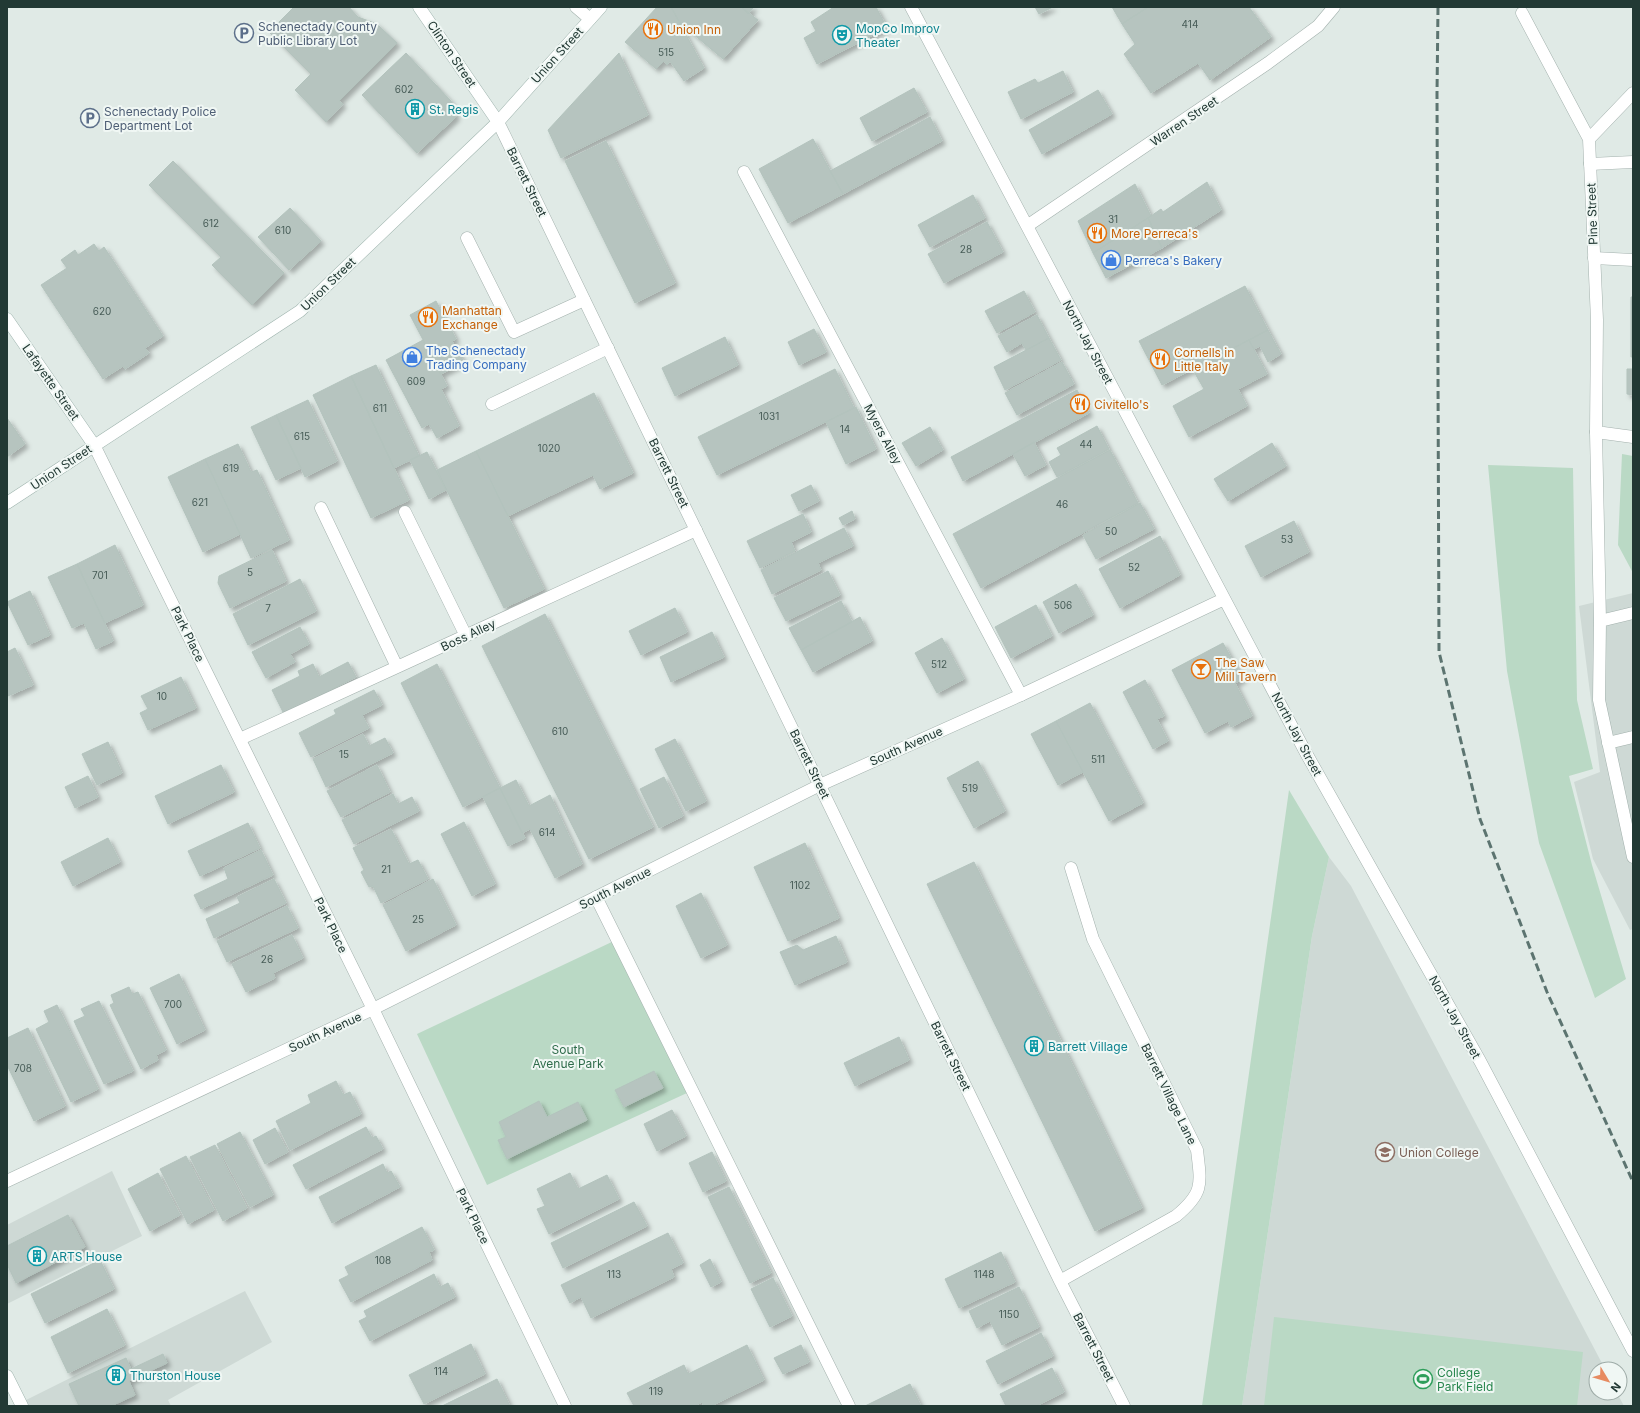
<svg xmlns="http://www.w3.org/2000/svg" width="1640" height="1413" font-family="Inter,sans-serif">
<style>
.built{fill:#ced9d5}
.green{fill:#bad9c5}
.building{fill:#b6c4bf;stroke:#b3c3bd;filter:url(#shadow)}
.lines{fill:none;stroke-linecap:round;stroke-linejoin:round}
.lane-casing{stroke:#a3b1ad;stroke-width:13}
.street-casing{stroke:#a3b1ad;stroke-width:13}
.secondary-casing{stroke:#a0b5af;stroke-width:13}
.lane{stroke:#fff;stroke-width:12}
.street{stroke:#fff;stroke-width:12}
.secondary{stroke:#fff;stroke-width:12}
.rail{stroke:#5c7470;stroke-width:3;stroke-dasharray:8 4;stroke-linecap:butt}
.labels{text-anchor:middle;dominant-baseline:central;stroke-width:4;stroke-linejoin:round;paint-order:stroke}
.number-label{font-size:10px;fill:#475c57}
.service-label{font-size:12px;fill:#4e5e75;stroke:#f0f7f4;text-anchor:start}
.culture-label{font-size:12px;fill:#0d838f;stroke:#f0f7f4;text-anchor:start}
.food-label{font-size:12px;fill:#c56008;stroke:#f0f7f4;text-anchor:start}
.street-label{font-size:12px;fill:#223934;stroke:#f0f7f4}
.shop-label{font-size:12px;fill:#366cbe;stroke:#f0f7f4;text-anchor:start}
.park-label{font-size:12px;fill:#2f6c4b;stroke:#f0f7f4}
.education-label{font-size:12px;fill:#785e54;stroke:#f0f7f4;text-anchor:start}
.leisure-label{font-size:12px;fill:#27864d;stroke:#f0f7f4;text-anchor:start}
</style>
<defs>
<filter id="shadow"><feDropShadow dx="3.5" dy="3.5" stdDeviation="2" flood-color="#0004"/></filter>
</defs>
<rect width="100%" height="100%" fill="#e0eae6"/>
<path class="built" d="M1633,593v336l-3,1 -37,-71 -19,-77 26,-10 -21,-166z
M1329,857l22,29 254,483h-9v24h21l7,13h-382l70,-470z
M112,1171l30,65 -135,68v-79z
M245,1291l27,51 -104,58 3,6h-157z"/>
<path class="green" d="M1622,454l11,2v117l-15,-28z
M1488,465l85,3 4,232 16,69 -24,7 23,89 34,114 -31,19 -56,-155 -32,-172z
M1289,790l40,67 -17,79 -70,470h-40z
M616,940l71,153 -200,92 -70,-151z
M1274,1317l309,35 -6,54h-313z"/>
<path class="building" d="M294,7h55l9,10 19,7 20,19 -58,58 4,3 -17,18 -31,-32 16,-16 -42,-42z
M657,7h14l33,61 -20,13 -14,-20 -3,4 -3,-4 -8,8 -31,-27z
M671,7h70l17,13 -35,39 -43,-36z
M741,7h13l-6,7z
M834,7h42l11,21 -70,36 -13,-26 12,-7 -5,-9z
M1035,7h18l-14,7z
M1112,7h36l-26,17z
M1148,7h101l22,30 -61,43 -12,-17 -47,30 -27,-39 11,-10 -13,-20z
M406,53l45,48 5,16 -39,36 -55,-58z
M619,53l29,62 -87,43 -13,-28z
M1063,71l10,21 -52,27 -13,-27 27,-13 3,4z
M914,88l13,24 -55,29 -12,-23z
M1098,90l14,24 -70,40 -13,-24z
M930,117l12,24 -99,53 -13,-23z
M813,139l30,55 -55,29 -29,-54z
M606,141l69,142 -40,20 -70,-142z
M173,161l111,112 -32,32 -40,-40 9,-8 -72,-72z
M1207,182l14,28 -59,38 -14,-30 13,-9 2,3z
M1135,184l16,32 -58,37 -15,-32z
M973,195l12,23 -55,29 -12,-22z
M290,208l31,33 -32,29 -31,-33z
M1148,218l14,30 -56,30 -13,-25z
M987,222l16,30 -59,31 -16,-29z
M94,244l5,7 5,-4 59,89 -18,12 4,5 -24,16 -2,-3 -20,13 -62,-94 26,-17 -6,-8 14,-10 3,5z
M1245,286l23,44 -106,55 -23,-44z
M1024,291l11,21 -38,21 -12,-22z
M1631,297h2v60h-2z
M436,301l20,38 -4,2 12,21 -23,12 -31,-59z
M1037,315l12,23 -23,12 -4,-7 -15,9 -9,-16z
M814,329l12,23 -27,13 -11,-23z
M1268,330l13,24 -13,8 -8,-16 -6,3 -5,-9z
M725,337l13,28 -63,31 -13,-28z
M1049,338l12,22 -56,30 -11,-23z
M423,340l24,46 -6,3 18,37 -22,12 -8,-14 -7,4 -36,-68z
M1249,340l18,34 -29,15 9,17 -58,31 -16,-31 31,-17 -11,-19z
M1062,362l12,22 -57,31 -12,-22z
M376,365l43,91 -25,12 -43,-92z
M835,369l19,39 -137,67 -19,-38z
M1627,369h6v26l-6,-1z
M351,376l58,124 -38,18 -58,-123z
M1077,390l12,23 -126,68 -12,-24z
M594,393l39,80 -33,16 -7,-14 -85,41 -32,-65z
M308,400l29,61 -32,16 -29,-62z
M856,407l20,42 -30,15 -20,-42z
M276,415l25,53 -25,12 -25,-53z
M7,418l18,26 -18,13z
M1097,426l12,23 -52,28 -8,-15 12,-7 -4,-7z
M930,427l13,23 -27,16 -14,-23z
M1034,442l12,23 -21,11 -12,-22z
M1272,443l14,23 -58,35 -14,-22z
M238,444l13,28 6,-2 32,70 -38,18 -46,-99z
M1110,450l28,53 -157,85 -28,-54z
M476,451l68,138 -40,19 -67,-138z
M427,452l19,38 -17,9 -19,-39z
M205,459l35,75 -37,18 -35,-75z
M811,485l8,16 -20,10 -8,-16z
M1140,503l14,26 -58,30 -13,-24z
M852,511l3,8 -12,6 -4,-7z
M803,514l8,18 -20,10 4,9 -35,17 -13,-27z
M1294,521l15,31 -48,25 -16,-31z
M844,528l9,18 -35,17 3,7 -49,24 -11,-24z
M1160,536l20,39 -60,33 -21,-39z
M115,545l28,60 -38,18 -28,-59z
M272,550l14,31 -56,27 -12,-25 1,-7z
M77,564l36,77 -17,8 -12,-26 -12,5 -24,-51z
M828,571l12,24 -54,26 -12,-23z
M300,579l16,32 -68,34 -15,-31z
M1076,584l17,31 -34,18 -16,-31z
M30,591l20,44 -22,10 -21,-43z
M841,601l11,21 -51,28 -12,-22z
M1036,605l16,31 -41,22 -16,-31z
M675,608l12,24 -46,23 -12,-24z
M545,614l108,213 -64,32 -107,-213z
M860,617l12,24 -59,31 -12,-22z
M300,627l9,17 -19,10 5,8 -29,16 -14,-26z
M712,632l12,25 -53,25 -11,-25z
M942,638l22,41 -27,14 -22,-40z
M1223,643l20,36 -8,4 17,33 -21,11 -3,-6 -23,12 -33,-63z
M15,648l18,37 -25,11 -1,-44z
M348,662l8,15 -72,37 -12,-24 28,-14 -2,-5 15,-7 6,13z
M437,664l63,124 -37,19 -62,-124z
M181,677l15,31 -48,22 -8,-17 8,-4 -7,-13z
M1145,680l19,36 -7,3 11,22 -15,8 -30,-57z
M374,690l8,15 -20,10 7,13 -58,29 -12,-24 37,-19 -2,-4z
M1090,703l53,100 -34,18 -53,-100z
M1056,721l27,51 -25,13 -27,-51z
M363,734l6,12 16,-8 8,15 -67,34 -13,-28z
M675,739l31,62 -20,10 -31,-62z
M108,742l14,31 -25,12 -15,-31z
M978,761l27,50 -31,17 -27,-50z
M221,765l13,27 -66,32 -13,-28z
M377,765l13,27 -49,25 -14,-26z
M88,776l10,21 -23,11 -10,-21z
M664,777l19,39 -24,12 -19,-39z
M516,780l13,26 21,-11 32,69 -27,14 -25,-49 -8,4 -22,-45z
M500,788l25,50 -17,8 -25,-49z
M393,794l5,10 14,-7 7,14 -65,33 -12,-24z
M464,822l31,62 -23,12 -31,-62z
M248,823l12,25 -60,28 -12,-25z
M391,829l18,35 9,-4 10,19 -47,24 -8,-17 -4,1 -8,-15 3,-2 -11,-22z
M108,838l12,24 -47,24 -12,-24z
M805,843l34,75 -51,23 -34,-74z
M261,850l12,25 -72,34 -7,-14 34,-16 -4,-11z
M974,862l168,346 -47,23 -168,-347z
M274,879l12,24 -72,35 -8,-19 34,-16 -3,-6z
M433,879l23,46 -50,26 -23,-46z
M701,893l26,52 -26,13 -25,-52z
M287,906l11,22 -71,34 -10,-21z
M292,935l11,23 -30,15 2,5 -29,14 -14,-28z
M836,936l11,26 -52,23 -15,-33 17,-7 6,5z
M179,974l26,56 -28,14 -27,-56z
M129,987l3,7 6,-2 28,58 -10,5 2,5 -17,9 -31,-64 4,-2 -3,-8z
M99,1001l34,70 -29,13 -30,-63 11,-5 -4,-7z
M57,1005l41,84 -27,13 -35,-73 13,-7 -5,-11z
M28,1028l37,78 -31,15 -27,-56v-27z
M899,1037l10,23 -54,26 -11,-23z
M654,1071l9,17 -39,19 -9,-17z
M336,1081l7,14 7,-3 11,22 -71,36 -14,-29 35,-18 -3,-8z
M539,1101l8,16 31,-15 9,18 -80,39 -9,-19 8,-3 -7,-15z
M672,1110l14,26 -29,15 -13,-27z
M366,1127l6,11 4,-2 7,13 -77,40 -13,-24z
M275,1128l13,24 -23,12 -12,-24z
M240,1132l33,63 -23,12 -33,-63z
M215,1145l32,63 -24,13 -33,-64z
M712,1152l14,29 -23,11 -14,-29z
M186,1156l28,54 -26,14 -28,-55z
M383,1164l4,9 4,-2 9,16 -68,36 -13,-26z
M158,1173l22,42 -30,16 -22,-42z
M570,1173l8,16 29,-14 12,24 -70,35 -12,-25 8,-3 -8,-17z
M729,1187l42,86 -21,10 -42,-86z
M634,1202l13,24 -84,42 -12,-25z
M68,1215l17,32 -69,36 -9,-19v-18z
M422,1227l12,23 -5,2 3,8 -81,42 -12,-22 10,-5 -4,-8z
M668,1233l15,30 -12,6 3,8 -83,41 -10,-21 -11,6 -9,-18z
M1001,1252l14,30 -56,26 -14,-29z
M710,1259l11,23 -10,5 -11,-22z
M100,1260l14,29 -69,34 -14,-29z
M434,1274l6,13 8,-4 7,14 -85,44 -11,-20 8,-4 -3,-6z
M773,1278l19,38 -22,11 -19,-38z
M1019,1287l20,40 -37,18 -12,-24 -13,7 -8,-17z
M107,1309l18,36 -57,28 -17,-36z
M1041,1333l12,23 -55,28 -12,-23z
M471,1344l14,30 -61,30 -15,-29z
M747,1345l17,35 -53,26h-7l-2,-4 -7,4h-61l-7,-13 57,-28 4,9z
M801,1345l8,17 -26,12 -9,-16z
M163,1354l4,9 -38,18 6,14 -24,11h-32l-10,-22 57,-26 5,11z
M1052,1368l12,24 -28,14h-30l-6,-12z
M497,1379l13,27h-68z
M910,1384l11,22h-56z"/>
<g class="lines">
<defs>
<path id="lane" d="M576,7l14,12
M1590,164l43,-2
M744,172l277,523
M467,238l47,94 70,-32
M1594,258l39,2
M492,404l116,-56
M1596,432l4,189 -1,79 34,157
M321,508l76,159
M405,512l61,124
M1600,621l33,-8
M240,739l456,-209
M1608,743l25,-6
M596,897l253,509"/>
<path id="street" d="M911,7l395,746 174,308 153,290
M1522,13l67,126 8,181 -1,112 37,5
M498,122l562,1159 64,125
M1589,139l44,-46
M1027,226l241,-163 50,-37 16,-19
M94,445l279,564 192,397
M7,1181l366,-172 447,-224 201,-90 203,-96
M1060,1281l116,-65c28,-23 25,-32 21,-66l-104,-211 -22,-71"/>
<path id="secondary" d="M419,7l79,115
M7,319l87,126
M7,503l293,-192 198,-189 103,-115
M7,1376l15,30"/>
</defs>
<use href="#lane" class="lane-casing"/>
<use href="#street" class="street-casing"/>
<use href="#secondary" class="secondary-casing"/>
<use href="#lane" class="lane"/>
<use href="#street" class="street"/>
<use href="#secondary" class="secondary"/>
<path class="rail" d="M1438,7l-1,87 2,558 41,167 67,173 86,190"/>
</g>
<defs>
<symbol id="restaurant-ring" viewBox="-11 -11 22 22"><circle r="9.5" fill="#f0f7f4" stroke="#e8710a" stroke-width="1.5"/><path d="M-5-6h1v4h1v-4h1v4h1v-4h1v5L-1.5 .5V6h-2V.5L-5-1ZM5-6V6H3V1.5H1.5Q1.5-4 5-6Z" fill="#e8710a"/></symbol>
<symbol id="parking-ring" viewBox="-11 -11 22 22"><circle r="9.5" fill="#f0f7f4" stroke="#5c6f8a" stroke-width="1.5"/><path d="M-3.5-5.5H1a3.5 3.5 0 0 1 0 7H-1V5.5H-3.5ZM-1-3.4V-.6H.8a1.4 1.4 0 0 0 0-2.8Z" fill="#5c6f8a"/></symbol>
<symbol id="theatre-ring" viewBox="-11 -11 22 22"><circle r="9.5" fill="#f0f7f4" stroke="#0f9aa8" stroke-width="1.5"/><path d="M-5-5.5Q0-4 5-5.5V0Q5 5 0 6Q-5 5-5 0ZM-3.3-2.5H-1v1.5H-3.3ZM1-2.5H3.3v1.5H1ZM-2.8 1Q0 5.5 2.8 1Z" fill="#0f9aa8"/></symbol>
<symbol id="building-ring" viewBox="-11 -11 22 22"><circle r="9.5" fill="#f0f7f4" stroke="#0f9aa8" stroke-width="1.5"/><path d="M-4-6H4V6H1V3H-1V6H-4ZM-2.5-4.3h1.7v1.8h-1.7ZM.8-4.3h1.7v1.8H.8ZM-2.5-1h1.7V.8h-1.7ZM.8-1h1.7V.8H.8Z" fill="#0f9aa8"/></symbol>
<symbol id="shop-ring" viewBox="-11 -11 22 22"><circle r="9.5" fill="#f0f7f4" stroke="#3f7fe0" stroke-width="1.5"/><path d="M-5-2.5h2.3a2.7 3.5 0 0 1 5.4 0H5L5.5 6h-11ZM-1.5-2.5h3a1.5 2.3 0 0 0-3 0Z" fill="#3f7fe0"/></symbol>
<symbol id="bar-ring" viewBox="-11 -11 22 22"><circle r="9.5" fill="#f0f7f4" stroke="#e8710a" stroke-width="1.5"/><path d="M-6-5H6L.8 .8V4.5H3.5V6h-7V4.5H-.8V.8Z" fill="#e8710a"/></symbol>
<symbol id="university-ring" viewBox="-11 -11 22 22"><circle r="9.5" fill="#f0f7f4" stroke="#8d6e63" stroke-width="1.5"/><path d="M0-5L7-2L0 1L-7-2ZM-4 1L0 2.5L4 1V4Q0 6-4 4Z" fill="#8d6e63"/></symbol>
<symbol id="stadium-ring" viewBox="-11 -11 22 22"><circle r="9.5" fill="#f0f7f4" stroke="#2e9e5b" stroke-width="1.5"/><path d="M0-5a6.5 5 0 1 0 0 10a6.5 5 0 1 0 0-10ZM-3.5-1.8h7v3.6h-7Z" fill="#2e9e5b"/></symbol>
</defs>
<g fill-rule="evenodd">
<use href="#restaurant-ring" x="642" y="18" width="22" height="22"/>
<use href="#parking-ring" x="233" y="22" width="22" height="22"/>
<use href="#theatre-ring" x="831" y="24" width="22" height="22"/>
<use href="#building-ring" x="404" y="98" width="22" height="22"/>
<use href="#parking-ring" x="79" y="107" width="22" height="22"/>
<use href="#restaurant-ring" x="1086" y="222" width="22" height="22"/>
<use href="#shop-ring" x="1100" y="249" width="22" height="22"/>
<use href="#restaurant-ring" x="417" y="306" width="22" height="22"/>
<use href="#shop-ring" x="401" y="346" width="22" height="22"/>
<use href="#restaurant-ring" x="1149" y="348" width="22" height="22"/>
<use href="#restaurant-ring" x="1069" y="393" width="22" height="22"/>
<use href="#bar-ring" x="1190" y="658" width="22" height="22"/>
<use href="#building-ring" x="1023" y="1035" width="22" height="22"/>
<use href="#university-ring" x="1374" y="1141" width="22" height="22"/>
<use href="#building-ring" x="26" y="1245" width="22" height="22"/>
<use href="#building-ring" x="105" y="1364" width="22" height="22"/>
<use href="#stadium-ring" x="1412" y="1368" width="22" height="22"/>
</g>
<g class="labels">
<g class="number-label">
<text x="1190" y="24">414</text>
<text x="666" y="52">515</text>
<text x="404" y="89">602</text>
<text x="1113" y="219">31</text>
<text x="211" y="223">612</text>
<text x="283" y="230">610</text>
<text x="966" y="249">28</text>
<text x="102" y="311">620</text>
<text x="416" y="381">609</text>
<text x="380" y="408">611</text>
<text x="769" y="416">1031</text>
<text x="845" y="429">14</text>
<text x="302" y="436">615</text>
<text x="1086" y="444">44</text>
<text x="549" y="448">1020</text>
<text x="231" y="468">619</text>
<text x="200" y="502">621</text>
<text x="1062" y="504">46</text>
<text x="1111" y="531">50</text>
<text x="1287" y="539">53</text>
<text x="1134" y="567">52</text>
<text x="250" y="572">5</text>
<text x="100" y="575">701</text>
<text x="1063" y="605">506</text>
<text x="268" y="608">7</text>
<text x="939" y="664">512</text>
<text x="162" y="696">10</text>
<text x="560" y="731">610</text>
<text x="344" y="754">15</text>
<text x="1098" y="759">511</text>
<text x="970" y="788">519</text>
<text x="547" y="832">614</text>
<text x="386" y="869">21</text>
<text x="800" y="885">1102</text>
<text x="418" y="919">25</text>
<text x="267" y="959">26</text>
<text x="173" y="1004">700</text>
<text x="23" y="1068">708</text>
<text x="383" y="1260">108</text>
<text x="614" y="1274">113</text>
<text x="984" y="1274">1148</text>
<text x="1009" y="1314">1150</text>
<text x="441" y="1371">114</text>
<text x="656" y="1391">119</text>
</g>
<g class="service-label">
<text x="258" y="26">Schenectady County<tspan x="258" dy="14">Public Library Lot</tspan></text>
<text x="104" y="111">Schenectady Police<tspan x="104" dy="14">Department Lot</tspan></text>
</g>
<g class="culture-label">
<text x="856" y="28">MopCo Improv<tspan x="856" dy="14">Theater</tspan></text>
<text x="429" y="109">St. Regis</text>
<text x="1048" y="1046">Barrett Village</text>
<text x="51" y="1256">ARTS House</text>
<text x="130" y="1375">Thurston House</text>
</g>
<g class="food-label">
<text x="667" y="29">Union Inn</text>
<text x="1111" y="233">More Perreca's</text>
<text x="442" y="310">Manhattan<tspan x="442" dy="14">Exchange</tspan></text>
<text x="1174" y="352">Cornells in<tspan x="1174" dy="14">Little Italy</tspan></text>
<text x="1094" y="404">Civitello's</text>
<text x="1215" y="662">The Saw<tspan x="1215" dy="14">Mill Tavern</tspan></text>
</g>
<g class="street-label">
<text transform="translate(452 54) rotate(56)">Clinton Street</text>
<text transform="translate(557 55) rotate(-48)">Union Street</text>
<text transform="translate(1184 121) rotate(-34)">Warren Street</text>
<text transform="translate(527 182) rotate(64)">Barrett Street</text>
<text transform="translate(1592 214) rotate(-92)">Pine Street</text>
<text transform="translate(328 284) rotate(-44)">Union Street</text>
<text transform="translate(1088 342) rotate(62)">North Jay Street</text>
<text transform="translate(51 382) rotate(55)">Lafayette Street</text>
<text transform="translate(883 434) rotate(62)">Myers Alley</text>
<text transform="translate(61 467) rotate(-34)">Union Street</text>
<text transform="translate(669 473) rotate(64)">Barrett Street</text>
<text transform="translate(188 634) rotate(64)">Park Place</text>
<text transform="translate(468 635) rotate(-25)">Boss Alley</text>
<text transform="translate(1297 734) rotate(62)">North Jay Street</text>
<text transform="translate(906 746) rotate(-24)">South Avenue</text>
<text transform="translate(810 764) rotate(64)">Barrett Street</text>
<text transform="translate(615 888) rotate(-27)">South Avenue</text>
<text transform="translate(331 925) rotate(64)">Park Place</text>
<text transform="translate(1455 1017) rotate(61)">North Jay Street</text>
<text transform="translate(325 1032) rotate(-25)">South Avenue</text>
<text transform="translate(951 1056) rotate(64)">Barrett Street</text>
<text transform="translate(1169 1094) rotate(64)">Barrett Village Lane</text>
<text transform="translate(473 1216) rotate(64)">Park Place</text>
<text transform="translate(1094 1347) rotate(63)">Barrett Street</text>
</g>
<g class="shop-label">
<text x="1125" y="260">Perreca's Bakery</text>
<text x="426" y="350">The Schenectady<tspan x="426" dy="14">Trading Company</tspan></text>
</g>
<g class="park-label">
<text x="568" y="1049">South<tspan x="568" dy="14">Avenue Park</tspan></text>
</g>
<g class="education-label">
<text x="1399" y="1152">Union College</text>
</g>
<g class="leisure-label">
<text x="1437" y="1372">College<tspan x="1437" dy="14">Park Field</tspan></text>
</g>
</g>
<rect width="1640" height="1413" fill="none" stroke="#223934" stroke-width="16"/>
<g transform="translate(1608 1381) rotate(128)"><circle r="19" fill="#f0f7f4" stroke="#9eaba7"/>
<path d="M0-3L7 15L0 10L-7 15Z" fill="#e78b61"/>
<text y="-6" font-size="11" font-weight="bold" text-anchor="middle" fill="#223934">N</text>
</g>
</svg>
